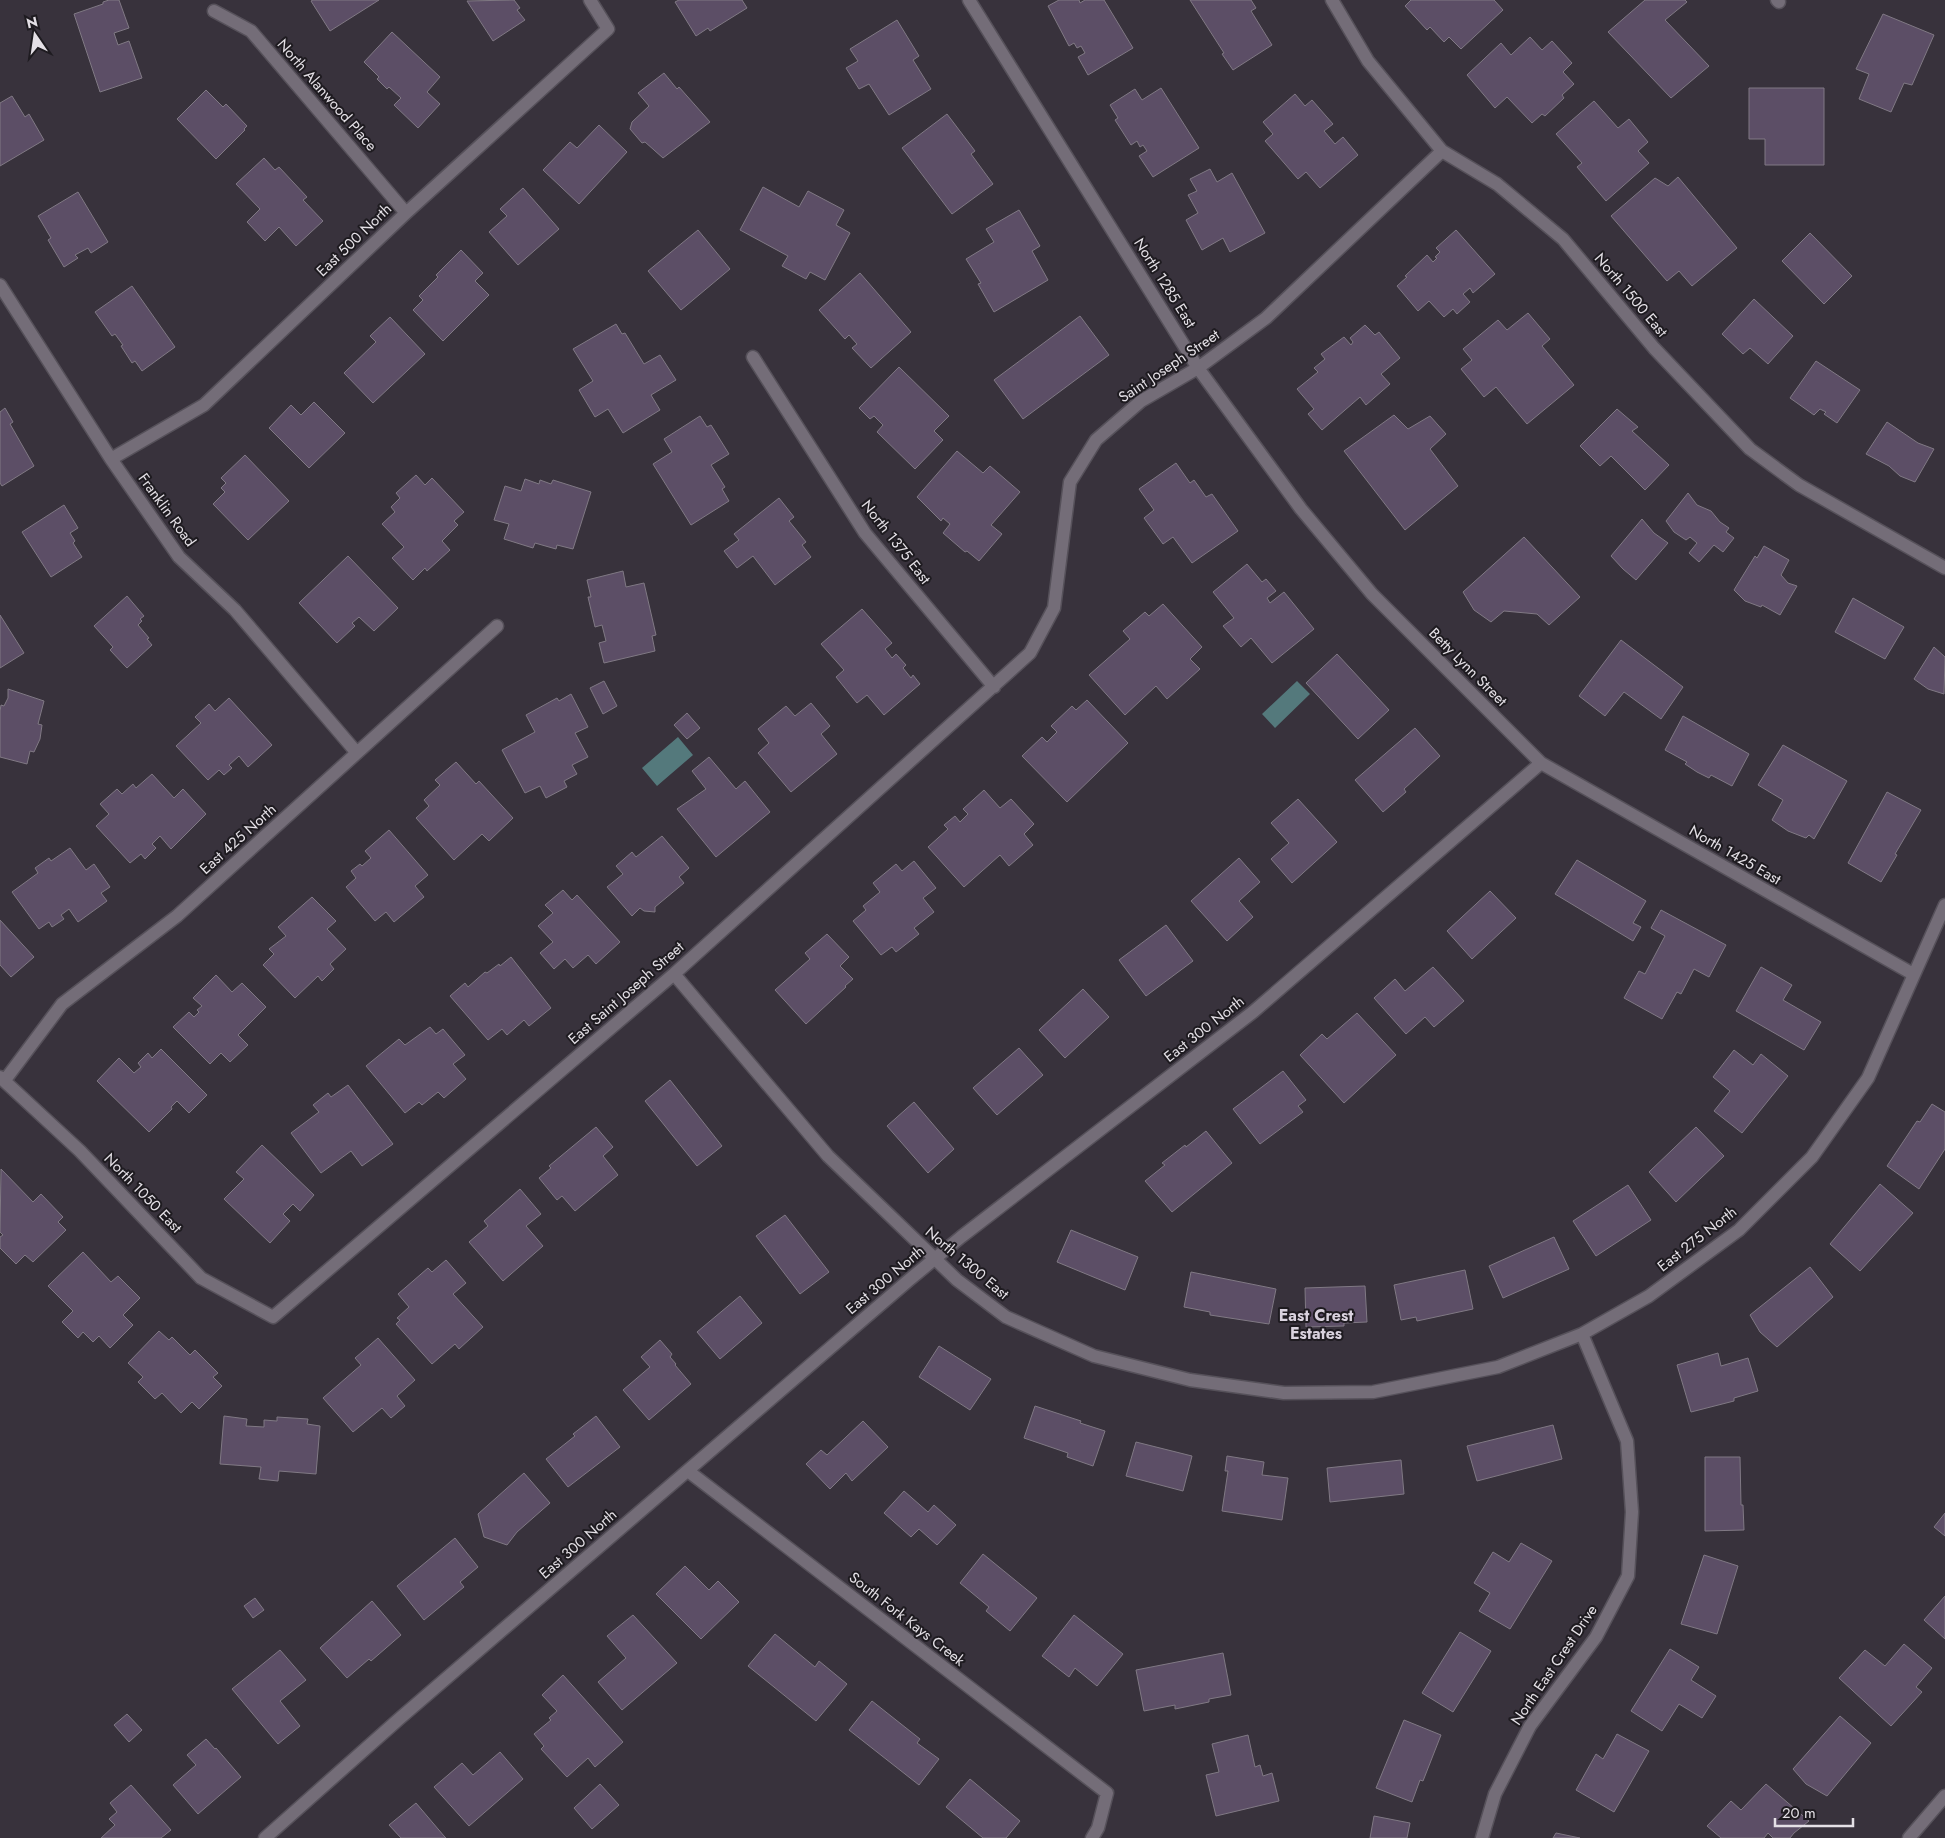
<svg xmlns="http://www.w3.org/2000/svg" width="1945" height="1838" font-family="Jost,sans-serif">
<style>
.water{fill:#54797c}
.building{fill:#5c4e66;stroke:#807984}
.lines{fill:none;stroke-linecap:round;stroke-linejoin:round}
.street-casing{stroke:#56515a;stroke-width:15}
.secondary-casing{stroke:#56515a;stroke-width:15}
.street{stroke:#746d78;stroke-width:12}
.secondary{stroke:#746d78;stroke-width:12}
.labels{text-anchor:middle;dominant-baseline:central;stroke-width:4;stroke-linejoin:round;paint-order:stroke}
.street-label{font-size:15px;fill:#e4e0e6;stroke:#1e1b20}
.neighbourhood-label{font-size:16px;font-weight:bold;fill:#d9d2de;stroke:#1e1b20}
</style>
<rect width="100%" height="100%" fill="#38323c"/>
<path class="water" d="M1297,681l13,13 -35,34 -13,-14z
M678,737l15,18 -36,31 -15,-18z"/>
<path class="building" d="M109,0h10l10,28 -15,5 4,12 11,-4 13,37 -42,14 -26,-78 29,-10v-2z
M313,0h66l-49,31 -19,-30z
M514,0l6,8 -3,2 8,10 -32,21 -26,-40z
M679,0h63l5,8 -37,23 -2,-3 -12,8 -21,-34z
M1059,0h20l1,3 5,-3h19l29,48 -45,27 -10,-18 7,-4 -4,-7 -4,2 -3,-5 -5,3 -21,-40z
M1190,0h61l5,8 -5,3 21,34 -39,25 -11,-16 2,-1z
M1411,0h83l9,10 -42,39 -12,-12 -5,5 -14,-15 -3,3 -22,-24z
M1645,0h40l2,2 -22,18 44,46 -38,32 -63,-66z
M1883,14l51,21 -22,50 -8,-2 -13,29 -32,-13 10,-25 -13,-5z
M897,20l22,36 -6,4 18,29 -42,26 -20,-31 -10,5 -13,-21 12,-7 -8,-12z
M392,32l48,45 -13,15 13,12 -22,24 -24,-23 7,-7 -12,-11 -2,2 -10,-10 2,-2 -15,-15z
M1530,37l12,13 10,-9 20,22 -9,9 11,12 -12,11 2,3 -19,18 -3,-2 -10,9 -25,-26 -12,11 -28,-33 34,-32 10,12z
M664,73l13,16 2,-2 31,35 -47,36 -18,-16 -3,1 -12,-14 2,-7 17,-16 -11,-13z
M1161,88l38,60 -46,29 -14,-21 8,-5 -4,-6 -3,2 -3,-6 -6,4 -16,-25 3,-2 -8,-13 25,-16 7,11z
M1749,88h75v77h-59v-26h-16z
M206,90l17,17 3,-3 21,22 -3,3 1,1 -29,29 -39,-40z
M1295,94l10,12 7,-6 21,24 -9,7 11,13 8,-7 15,18 -38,33 -14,-16 -8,7 -33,-38 8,-7 -10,-12z
M12,96l13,21 4,-3 15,26 -44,26v-63z
M1594,101l24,27 11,-9 19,23 -10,9 11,12 -43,38 -29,-34 5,-4 -26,-29z
M947,114l28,37 -4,3 22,30 -41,30 -50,-66z
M599,125l28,27 -48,52 -36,-34 27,-28 7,6z
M264,158l11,12 4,-3 28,30 -4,3 20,21 -27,25 -17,-19 -14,14 -18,-19 13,-13 -24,-25z
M1210,169l7,13 15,-9 33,60 -35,19 -7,-14 -21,12 -16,-30 12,-7 -10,-18 9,-4 -7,-12z
M1678,177l59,71 -45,38 -13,-15 -12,10 -56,-65 44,-38 13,8z
M763,187l36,20 9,-16 36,19 -8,15 14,8 -25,47 -15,-8 -4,7 -24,-13 6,-10 -48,-26z
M523,188l36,41 -41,36 -29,-33 18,-16 -7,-7z
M78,192l30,50 -17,11 -3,-5 -13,7 3,3 -14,9 -16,-27 3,-2 -13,-22z
M1019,210l21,36 -8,5 16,29 -54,32 -16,-28 3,-1 -15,-24 28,-17 -8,-13z
M698,230l32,39 -49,41 -33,-39z
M1456,230l39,44 -22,19 -3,-5 -7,6 7,8 -13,12 -4,-5 -9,8 -15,-16 -11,10 -21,-25 10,-9 -2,-1 22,-21 6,7 4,-4 -2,-1 5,-5 -4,-4z
M1810,233l42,43 -28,28 -42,-43z
M461,250l22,23 -8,8 14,14 -46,46 -30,-31 10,-10 -4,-4 19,-19 -2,-2z
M860,273l51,59 -40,36 -19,-20 5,-4 -8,-9 -4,4 -26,-29z
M132,286l43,61 -33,24 -7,-10 -3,2 -11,-17 2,-1 -8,-11 -3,2 -17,-24z
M1754,299l39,37 -25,28 -18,-16 -7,6 -21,-20z
M1528,313l22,26 -8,7 32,39 -47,39 -31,-37 -12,10 -23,-28 11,-9 -9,-11 35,-29 9,10z
M1080,316l29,39 -86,64 -29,-39z
M390,317l35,37 -52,49 -29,-30 32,-31 -6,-6z
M616,324l6,10 3,-1 19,31 16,-9 16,25 -25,15 9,15 -37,23 -15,-24 -13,8 -16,-27 14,-9 -20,-32z
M1365,325l10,10 4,-3 21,26 -19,16 9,10 -24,21 -6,-8 -38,33 -14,-16 6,-5 -17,-20 21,-17 -4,-4 11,-9 -4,-5 23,-17 7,8 2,-3 -3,-4z
M1816,361l44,29 -23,33 -13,-9 2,-2 -6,-3 -6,6 -24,-17z
M899,367l50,49 -15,15 9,9 -28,29 -38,-37 6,-7 -9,-9 -4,3 -11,-11z
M314,402l31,31 -36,35 -40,-40 22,-23 10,10z
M5,408l8,14 -3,2 24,42 -32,20 -2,-3v-71z
M1617,409l21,18 -6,4 37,34 -24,25 -34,-34 -11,10 -20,-20z
M1394,415l14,14 22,-13 16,18 -16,15 28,37 -53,44 -61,-79z
M700,416l7,11 4,-2 18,29 -18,11 14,22 -3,2 7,12 -38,24 -38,-61 19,-12 -8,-13z
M1887,422l31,21 16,6 -19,33 -15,-6 -11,-10 -23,-12z
M957,451l26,22 7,-7 30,26 -29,33 11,9 -23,27 -12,-10 -2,1 -22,-19 7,-9 -7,-6 -2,3 -24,-24z
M245,455l44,46 -41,39 -35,-36 12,-12 -4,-4 5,-5 -5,-5z
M1176,463l14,20 4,-3 12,17 6,-3 26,37 -46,32 -19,-26 -10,7 -19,-26 10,-8 -15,-21z
M416,475l9,10 7,-7 32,34 -10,9 4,4 -16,16 8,9 -23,21 -2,-3 -12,12 -21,-22 12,-11 -22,-23 13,-12 -4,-5 9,-9 -4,-5z
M525,479l14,5 1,-4 11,4 2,-4 38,12 -18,57 -16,-4 -1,4 -21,-6 -2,5 -29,-9 5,-15 -15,-4 11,-34 16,5z
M1688,493l9,12 14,6 9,11 9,6 -3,4 8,6 -11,14 -9,-7 -15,17 -10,-9 8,-10 -7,-6 -4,3 -12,-8 -8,-11z
M779,498l15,19 -5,4 17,21 -4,3 9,12 -36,28 -22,-29 -16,12 -13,-17 15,-11 -5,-6z
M64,505l14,23 -8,5 5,8 -2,2 9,14 -31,20 -29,-45z
M1642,519l12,14 14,10 -32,37 -13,-11 -12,-13z
M1524,537l56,60 -31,28 -12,-11 -33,-3 -13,11 -17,-12 -11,-18z
M1764,546l25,14 -8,15 7,8 9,3 -17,29 -18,-10 -1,2 -16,-6 -11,-11 21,-34 2,2z
M348,556l50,52 -24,23 -15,-14 -7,6 3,3 -18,17 -38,-40z
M1247,564l15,18 4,-3 10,12 -9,7 3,5 14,-11 30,37 -42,34 -21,-25 -10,9 -18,-21 11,-8 -21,-26z
M623,571l3,16 18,-4 12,52 -4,1 3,15 -51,12 -5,-20 7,-2 -4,-16 -7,2 -7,-30h3l-4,-17z
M127,596l17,20 -4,3 2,2 -4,4 11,13 -2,1 5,6 -25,23 -17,-18 3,-3 -19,-21z
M1853,598l51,29 -19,32 -50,-27z
M1163,604l39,43 -12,12 10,10 -33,30 -11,-13 -31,29 -36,-40 41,-36 -7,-8 22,-19 4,4z
M862,609l30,34 -7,6 7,9 4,-4 10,11 -3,3 8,10 2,-3 7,9 -36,31 -17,-20 -10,8 -21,-26 8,-7 -23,-26z
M0,615l24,38 -24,15z
M1621,640l62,47 -22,32 -37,-27 -19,24 -26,-20z
M1934,647l11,10 -1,37 -16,-5 -14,-10z
M1337,654l52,56 -31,29 -52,-56z
M604,681l13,25 -14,8 -13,-26z
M8,689l36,12 -6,23 4,1 -2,14 -6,13 -4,-1 -3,13 -27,-7v-46l1,-6 3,1 4,-8z
M571,694l17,33 -13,6 13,24 -16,8 5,9 -13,7 3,6 -21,11 -6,-12 -15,7 -23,-43 33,-18 -9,-17 31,-17 2,3z
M229,698l43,47 -24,22 -9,-11 -10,9 3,3 -8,7 -5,-5 -11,10 -32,-34 25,-23 -6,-6 14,-13 6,7z
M1087,700l41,43 -61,59 -45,-46 20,-19 5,5 10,-10 -6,-6 21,-20 4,4z
M811,703l19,23 -9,8 16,20 -46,38 -33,-39 11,-10 -11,-14 28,-23 9,10z
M687,713l13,15 -13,11 -13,-14z
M1683,716l66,38 -17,32 -21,-11 -2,3 -12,-6 -12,-8 2,-2 -22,-12z
M1415,728l25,28 -36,33 2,3 -23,20 -28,-32z
M1783,745l64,36 -33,58 -5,-4 -3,3 -18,-7 -16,-11 11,-20 -25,-15z
M709,757l27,32 9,-8 25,31 -54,45 -39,-48 29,-20 -14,-18z
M456,762l20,22 3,-3 34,37 -24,23 -7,-7 -28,26 -38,-42 13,-12 -5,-6 16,-15 -5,-5z
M152,774l22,24 9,-9 23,25 -35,35 -11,-13 -8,8 4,4 -11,11 -4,-5 -11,9 -34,-37 13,-12 -9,-10 17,-15 5,5 11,-10 3,4z
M984,790l16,18 11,-9 23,25 -10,10 9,11 -24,21 -9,-11 -36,32 -36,-40 20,-18 -4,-4 11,-9 5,6 8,-8 -5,-5z
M1887,792l34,18 -26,44 2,1 -16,27 -33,-19z
M1298,799l39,43 -45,41 -21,-24 18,-16 -18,-20z
M389,830l39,45 -13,11 9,11 -30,25 -8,-10 -11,9 -29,-34 10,-9 -5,-7 9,-7 2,2 9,-8 -6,-7z
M662,836l27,32 -10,9 5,6 -29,24v5l-11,-1 -4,-3 -8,8 -25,-29 16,-13 -7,-8 16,-14 4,5z
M70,848l16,22 8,-6 16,23 -9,6 6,8 -29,21 -9,-13 -8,6 3,4 -12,8 -3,-5 -10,7 -27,-37 26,-19 -3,-5 14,-10 2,3z
M1239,858l21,24 -21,19 14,16 -26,24 -36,-40z
M1577,860l69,41 -13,22 8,4 -8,14 -78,-47z
M914,861l22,27 -13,10 11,14 -20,16 5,6 -23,18 -4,-5 -11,8 -28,-34 13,-11 -3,-4 17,-14 -7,-9 23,-19 6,7z
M563,890l9,10 5,-5 43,47 -24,22 -8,-9 -15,13 -8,-9 -11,10 -14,-16 13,-11 -15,-16 15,-13 -8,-8z
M1490,891l26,27 -44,41 -25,-28z
M312,897l24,24 -9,8 19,20 -16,15 4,5 -12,12 -4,-5 -23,22 -32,-33 11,-11 -5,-5 17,-13 -8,-9z
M1661,910l65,35 -17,32 -15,-8 -13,25 -4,-2 -15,27 -38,-21 15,-27 6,3 20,-38 -14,-8z
M0,920l34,37 -23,20 -11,-12z
M1166,925l27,36 -47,35 -27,-36z
M827,934l22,23 -9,9 13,13 -8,7 1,1 -40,37 -31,-34 35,-31 -5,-6z
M511,957l40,51 -22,18 -5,-6 -17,15 -5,-6 -14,11 -38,-44 15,-13 3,4 17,-15 2,1 12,-9 1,2z
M1433,967l31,34 -30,26 -9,-10 -19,17 -32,-36 21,-19 10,12z
M1761,967l31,18 -9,15 38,22 -17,28 -68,-39z
M216,975l16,17 10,-9 24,24 -28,28 10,10 -18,17 -9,-9 -11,11 -37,-37 16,-15 5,5 5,-5 -2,-2 5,-4 -9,-8z
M1083,989l26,28 -44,41 -26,-28z
M1357,1013l39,42 -52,48 -44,-48 22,-21 5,5z
M430,1027l6,7 7,-5 22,26 -12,9 13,15 -22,19 -6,-6 -16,13 -3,-3 -14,11 -39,-47 33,-27 6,6z
M1019,1048l24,27 -46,40 -24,-27z
M161,1049l46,46 -18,18 -12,-12 -6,6 1,2 -23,23 -52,-51 22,-23 15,15 7,-6 -3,-4 10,-10 4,5z
M1734,1050l19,15 8,-11 27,22 -46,57 -28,-22 16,-20 -17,-14z
M1283,1071l23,29 -8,6 5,6 -43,32 -27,-35z
M670,1080l52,66 -25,20 -52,-65z
M348,1085l45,59 -31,22 -11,-15 -30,22 -30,-40 28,-21 -6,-7 15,-12 3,4z
M914,1102l40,47 -26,24 -41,-47z
M1932,1104l13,8v37l-26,40 -32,-23 30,-45 3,1z
M596,1127l17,20 -10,9 15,19 -43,36 -13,-15 -5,4 -18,-22 12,-10 -2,-2z
M1696,1127l28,29 -48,46 -27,-30z
M1206,1131l26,32 -60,49 -27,-31 20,-16 -3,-2 23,-18 1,2z
M262,1145l52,50 -14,16 -7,-7 -10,10 7,7 -20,22 -46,-44 20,-20 -8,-7z
M1,1169l32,33 8,-8 22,23 -5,5 8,8 -33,32 -8,-7 -9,9 -16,-16v-11l3,-2 -3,-3z
M1880,1184l33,29 -53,58 -30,-27z
M1628,1185l23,35 -55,36 -23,-35z
M520,1189l21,25 -15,12 17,20 -40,35 -34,-39 19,-16 -4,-5z
M785,1215l44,57 -29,22 -44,-58z
M1071,1230l67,27 -13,33 -68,-28z
M1554,1237l15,32 -66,29 -14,-32z
M83,1252l28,30 7,-6 22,22 -17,17 10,10 -23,23 -11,-12 -6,6 -10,-10 -5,6 -16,-16 11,-11 -25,-25z
M446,1260l20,23 -13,11 30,33 -24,22 -4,-5 -23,20 -36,-40 4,-4 -3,-2 12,-11 -11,-13 30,-26 4,4z
M1810,1267l23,30 -56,50 -17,-15 -10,-17z
M1465,1270l8,39 -56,12 -1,-4 -15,3 -7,-35z
M1191,1272l85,17 -7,35 -59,-9v-3l-26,-5z
M1365,1286l2,36 -23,1v3l-38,1 -1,-39z
M740,1296l22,27 -42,36 -23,-27z
M159,1331l10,9 3,-3 18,18 5,-5 23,23 -5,4 9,9 -23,23 -7,-7 -11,11 -19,-20 -7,6 -17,-17 5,-5 -15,-14z
M378,1338l37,42 -18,16 8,10 -14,12 -9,-10 -29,24 -30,-34 38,-33 -6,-7z
M660,1340l12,14 -2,3 6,7 -1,1 16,19 -42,36 -26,-30 27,-23 -9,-10z
M939,1346l52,33 -21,31 -51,-33z
M1718,1353l3,13 27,-8 10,33 -24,7v3l-43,11 -14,-47z
M1035,1406l46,15 -1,2 25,8 -12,35 -26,-9 1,-4 -44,-15z
M224,1416l23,3 -1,7 18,1v-7l13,1v-4l31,2 -1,5 13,2 -4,48 -37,-3 -1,10 -19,-2 2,-12 -41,-3z
M596,1416l24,31 -52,40 -22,-28 29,-23 -2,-2z
M863,1421l25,26 -36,34 -6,-8 -16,16 -24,-25 15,-14 6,5z
M1553,1425l9,34 -85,22 -10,-35z
M1136,1442l56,14 -9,35 -57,-15z
M1227,1456l37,6 -2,13 26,3 -6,42 -60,-9 6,-40h-3z
M1705,1457h35l1,48h2l1,25 -39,1z
M1401,1460l3,34 -74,8 -3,-34z
M524,1473l26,30 -33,29 -10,13 -23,-8 -6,-23z
M904,1491l24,21 6,-7 22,20 -19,20 -18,-16 -8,8 -27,-24z
M1945,1513v23l-11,-9z
M455,1538l23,29 -18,15 4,5 -40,33 -27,-34z
M1521,1543l31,18 -42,68 -31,-18 11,-18 -16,-10 19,-31 16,10z
M983,1554l54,44 -27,33 -24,-20 3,-4 -29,-24z
M1704,1555l34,11 -21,68 -36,-10z
M685,1566l24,24 9,-9 21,21 -38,37 -45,-45z
M1945,1596v43l-21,-19z
M255,1598l9,12 -11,8 -9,-12z
M372,1601l29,34 -30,26 -2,-2 -22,19 -27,-30z
M633,1615l44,48 -55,47 -24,-28 28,-24 -19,-22z
M1074,1615l49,39 -26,32 -22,-18 -6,9 -27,-21z
M1460,1632l31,19 -38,61 -31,-19z
M775,1634l40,33 4,-6 28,23 -31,37 -68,-55z
M1904,1644l28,24 -16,19 6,5 -31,34 -52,-48 26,-28 20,16z
M1670,1649l29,18 -8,13 25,16 -14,22 -23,-14 -17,27 -31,-20z
M280,1650l26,30 -26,21 20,25 -22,18 -46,-55z
M1223,1653l8,42 -22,4v3l-34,7v-4l-31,6 -8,-41z
M563,1675l60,67 -28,25 -7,-9 -21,19 -26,-28 3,-3 -10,-12 17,-14 -2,-2 8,-7 -15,-16z
M872,1701l48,38 -3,4 22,16 -20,26 -70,-55z
M127,1714l15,16 -13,12 -15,-17z
M1840,1716l31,27 -44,53 -21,-12 -13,-15z
M1404,1720l37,15 -18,46 -3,-1 -8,22 -36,-14z
M1617,1734l32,17 -35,61 -38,-22 20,-36 7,5z
M1248,1735l7,32 5,-2 3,11 9,-3 7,28 -63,15 -10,-41 13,-3 -7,-28z
M206,1739l9,10 1,-1 25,29 -43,37 -25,-29 23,-20 -9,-10z
M500,1752l23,27 -54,47 -35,-39 28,-24 11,12z
M970,1779l50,42 -14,17h-23l-37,-31z
M600,1784l19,21 -27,24 -18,-21z
M1766,1784l43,37 -15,12 -4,5h-17l-5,-5 -4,5h-43l-14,-12 24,-25 10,9z
M131,1785l40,45 -10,8h-60l14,-13 -6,-6 8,-7 -7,-9z
M416,1803l28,33 2,2h-45l-12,-13z
M1374,1816l36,7 -3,15h-37z
M1556,1833l24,5h-27z"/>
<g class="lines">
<defs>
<path id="street" d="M969,0l229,368 103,141 71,85 169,169 372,211
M1332,0l36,61 74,90 55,33 66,55 91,109 96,101 49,36 146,83
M1777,0l2,2
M214,11l37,20 155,182
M0,285l111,174 68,98 56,53 122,143
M753,357l112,176 129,154
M111,459l93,-54 202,-192 202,-184 -18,-29
M674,974l154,182 129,124 49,37 88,39 96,24 94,13 89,-1 125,-25 84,-33 67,-38 90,-66 73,-73 56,-79 77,-173
M0,1077l80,74 121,127 72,39 401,-343 356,-321 24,-45 16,-126 26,-42 45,-39 57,-33 68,-50 176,-167
M5,1080l57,-76 115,-88 320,-290
M688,1471l419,322 -9,35 -6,10
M265,1838l134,-119 510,-439 52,-43 292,-225 288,-249
M1482,1838l13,-44 35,-68 66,-89 32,-61 4,-64 -5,-71 -45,-107"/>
<path id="secondary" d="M1909,1838l36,-42"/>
</defs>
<use href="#street" class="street-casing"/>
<use href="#secondary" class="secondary-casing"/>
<use href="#street" class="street"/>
<use href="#secondary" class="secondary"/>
</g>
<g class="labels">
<g class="street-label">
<text transform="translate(327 95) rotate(49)">North Alanwood Place</text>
<text transform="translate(354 240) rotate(-44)">East 500 North</text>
<text transform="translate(1165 283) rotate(58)">North 1285 East</text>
<text transform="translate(1631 295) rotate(50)">North 1500 East</text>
<text transform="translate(1169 366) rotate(-34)">Saint Joseph Street</text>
<text transform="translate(167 510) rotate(54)">Franklin Road</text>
<text transform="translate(896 542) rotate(52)">North 1375 East</text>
<text transform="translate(1468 667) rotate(45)">Betty Lynn Street</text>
<text transform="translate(238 839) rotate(-42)">East 425 North</text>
<text transform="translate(1735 855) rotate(30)">North 1425 East</text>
<text transform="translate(626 993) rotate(-41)">East Saint Joseph Street</text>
<text transform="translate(1204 1029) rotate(-38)">East 300 North</text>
<text transform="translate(143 1193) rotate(46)">North 1050 East</text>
<text transform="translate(1697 1239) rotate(-38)">East 275 North</text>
<text transform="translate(967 1263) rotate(40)">North 1300 East</text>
<text transform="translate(885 1280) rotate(-40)">East 300 North</text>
<text transform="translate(578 1544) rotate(-41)">East 300 North</text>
<text transform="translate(907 1619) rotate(38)">South Fork Kays Creek</text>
<text transform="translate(1554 1665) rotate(-56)">North East Crest Drive</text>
</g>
<g class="neighbourhood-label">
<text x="1316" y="1315">East Crest<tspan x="1316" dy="18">Estates</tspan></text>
</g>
</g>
<g transform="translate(35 35) rotate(347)" stroke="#1e1b20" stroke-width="4" paint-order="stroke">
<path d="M0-4L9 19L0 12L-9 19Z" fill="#e4e0e6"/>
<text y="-8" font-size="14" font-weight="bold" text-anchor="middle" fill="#e4e0e6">N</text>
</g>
<path d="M1775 1818v8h78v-8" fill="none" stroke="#e4e0e6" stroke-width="2.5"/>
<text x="1782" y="1818" font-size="15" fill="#e4e0e6" stroke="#1e1b20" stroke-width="4" paint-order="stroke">20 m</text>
</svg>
